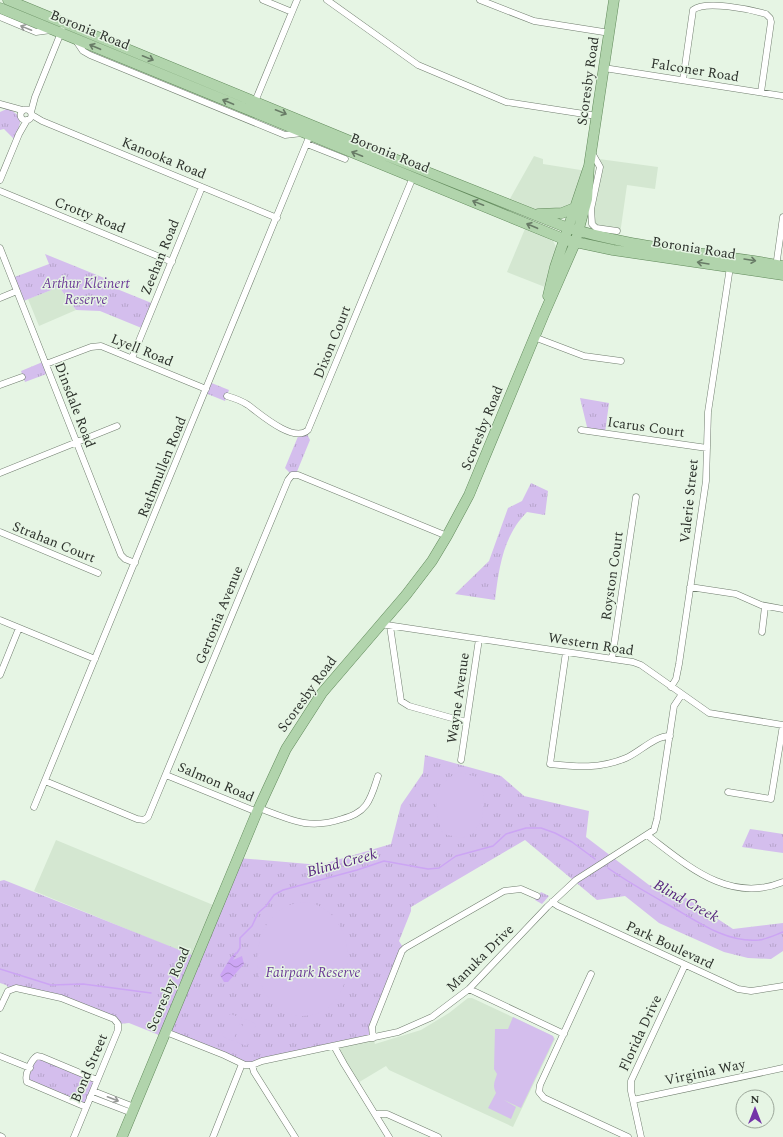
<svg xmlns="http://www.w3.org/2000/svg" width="783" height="1137" font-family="Spectral,serif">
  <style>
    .built { fill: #d4e7d1 }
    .grass { fill: url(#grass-tufts) }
    .pitch { fill: #d4beed }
    .water { fill: url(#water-waves) }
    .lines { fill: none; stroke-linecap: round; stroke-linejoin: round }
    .stream { stroke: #cca5f4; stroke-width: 1.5 }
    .street-casing { stroke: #707d6e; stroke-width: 7 }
    .primary-casing { stroke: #61895b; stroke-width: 11 }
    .street { stroke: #fff; stroke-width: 6 }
    .primary { stroke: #b1d4ac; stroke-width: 10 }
    .oneway { stroke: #969896 }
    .oneway2 { stroke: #687b66 }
    .labels { text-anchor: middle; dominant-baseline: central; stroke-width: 3; stroke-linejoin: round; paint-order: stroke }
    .street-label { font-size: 14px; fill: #2d322c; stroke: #e6f5e4 }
    .park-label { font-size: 14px; font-style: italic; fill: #6d3c97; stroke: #e6f5e4 }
    .water-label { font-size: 15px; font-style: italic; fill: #57257e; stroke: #e6f5e4 }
  </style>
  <defs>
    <pattern id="grass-tufts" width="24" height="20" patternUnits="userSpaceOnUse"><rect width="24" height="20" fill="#d4beed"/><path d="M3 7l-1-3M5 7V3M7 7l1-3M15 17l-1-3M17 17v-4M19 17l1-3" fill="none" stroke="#b6a4cb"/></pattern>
    <pattern id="water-waves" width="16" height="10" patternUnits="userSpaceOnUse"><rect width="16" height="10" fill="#cca5f4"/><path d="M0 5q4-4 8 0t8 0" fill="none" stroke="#a687c6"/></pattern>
  </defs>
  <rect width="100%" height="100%" fill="#e6f5e4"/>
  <!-- built -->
  <path class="built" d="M534,156l9,3v5l44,7 -10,36 -28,7 -42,-10z
    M599,159l59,8 -3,22 -28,-4 -7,49 -30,-6 -2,-6z
    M527,224l23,10 6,13 -6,42 -43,-17z
    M59,287l17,23 -37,16 -11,-27z
    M56,840l162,67 -21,51 -163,-67z
    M468,998h4l81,38 2,3 -42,88 -124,-57 -3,-4 -30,18 -21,-35 12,-6 26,-5 2,6 46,-14 28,-17z"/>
  <!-- grass -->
  <path class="grass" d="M9,108l12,10 -5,23 -12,-12 -4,1v-18z
    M45,254l74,30 -2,5 37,15 -10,25 -44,-18 -24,-1 -17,-23 -38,15 -9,-24 37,-14z
    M45,361l4,12 -24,9 -4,-11z
    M209,382l20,8 -4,11 -20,-8z
    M580,398l29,5 -4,30 -17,-2z
    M306,432l4,8 -14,34 -4,1 -7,-7 14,-34z
    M531,483l17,8 -3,24 -18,-3c-24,24 -28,56 -32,88l-40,-6 34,-33 19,-53 14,-7z
    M425,755l76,21 23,20 65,15 -3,26 63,48 31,9 53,35 50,-6v28l-12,8 -23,-1 -24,-6 -65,-29 -34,-27 -28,4 -72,-60 -114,67v4l-12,30 5,8 -32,78 1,11 -121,27 -77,-30 -11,2 -35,-14 -11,1 -52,-24 -56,-11 -4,-4 -6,-2v-102l4,-1 193,77 41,-99 82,7 71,-21 10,-39 22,-32z
    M750,829l33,5v19l-41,-6z
    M541,892l8,4 -7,8 -7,-4z
    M35,1057l62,23 -11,27 -60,-28z"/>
  <!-- pitch -->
  <path class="pitch" d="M458,772l19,5 7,18 -2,23 -8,15 -12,5 -19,-4c-10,-25 -12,-47 15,-62z
    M304,902c60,5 58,115 -2,114 -59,-1 -61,-110 2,-114z
    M230,1014l12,4 -9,23 -11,-5z
    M513,1017l40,19 1,3 -33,69 -17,-8 12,7 -5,12 -23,-11 8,-15c-4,-8 -1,-12 1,-19l-3,-5 1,-40h13z
    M245,1019l11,5 -9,22 -11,-4z"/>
  <!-- water -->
  <path class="water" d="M236,952l1,1 -4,7 9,-4 2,8 -16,18h-4l-4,-7 11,-18z"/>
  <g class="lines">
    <!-- stream -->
    <path class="stream" d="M608,868c21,15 43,27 66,40 25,15 54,35 85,32 8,-1 16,-5 24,-8
      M237,953l3,-5v-10l12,-12 6,-13 8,-7 8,-11 9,-5 74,-20 27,-9 44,8 11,-1 17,-12 37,-10 13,-12 20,-6h15l14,5 17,9 23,17
      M0,969l51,16 32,-1 68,9"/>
    <!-- street casing -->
    <g class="street-casing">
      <path id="street" d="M263,0l29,12
        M327,0l91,65 88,37 91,14
        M480,0l54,21 76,12
        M0,17l36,15 15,-2
        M75,39l8,12 7,4 195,80 17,-2
        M604,68l179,28
        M683,80l10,-70c12,-10 56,-1 73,4l4,4 1,4 -10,70
        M0,104l22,6
        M254,104l43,-104
        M20.5 115a5.5 5.5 0 1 1 11 0a5.5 5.5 0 1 1-11 0Z
        M31,112l4,-15 27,-67
        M32,115l10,6 235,97
        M307,144l38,15
        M592,153l8,14 -9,42 1,15 4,4 21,3
        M0,180l19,-46 8,-14
        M0,191l172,71
        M0,248l121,307 4,4 10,4
        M776,267l7,-50
        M0,298l17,-7
        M534,337l50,19 37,5
        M132,358l70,-171
        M46,364l45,-17 10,-1 105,43
        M0,385l22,-8
        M227,396c7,2 15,5 21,9 11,8 46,39 60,25l105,-253
        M581,430l126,18
        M0,473l117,-47
        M0,532l98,41
        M690,587l46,7 25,11 22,4
        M0,620l95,39
        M380,624l253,38 8,3 68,48 74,12
        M390,626l11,75 8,5 57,16
        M762,632l3,-25
        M566,652l-16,112c27,3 50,5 76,-6 14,-6 28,-22 44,-22
        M612,659l24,-162
        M0,675l19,-47
        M671,687l5,-8 3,-15 27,-183 2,-69 22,-145
        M461,760l18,-121
        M166,775l91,37
        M45,781l92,38 7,1 4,-3 140,-337 4,-5h6l149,61
        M728,792l43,7 12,-74
        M34,807l276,-672
        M259,808c32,12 49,22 83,11 10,-3 18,-6 24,-14 6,-8 9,-20 12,-29
        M647,835c41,31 82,69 136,47
        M552,902l6,4 180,83 13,2 32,-5
        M591,974l-51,111 -1,7 5,6 84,39
        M469,989l95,45
        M0,1008l8,-17 8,-3 45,10 53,21 4,5v6l-44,107
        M166,1032l58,23 21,10h7l10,-4 136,-29 34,-15 37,-28 78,-82 29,-27 78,-50 3,-11 17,-113 8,-12
        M373,1038l-1,-11 30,-76 3,-3 99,-57 17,-2 16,7
        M334,1046l10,18 45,73
        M0,1056l30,12
        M252,1065l2,7 41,65
        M93,1091l41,16
        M90,1097l42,16
        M633,1100l150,-32
        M86,1107l-59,-25c-3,-7 4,-22 10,-26l5,1 55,23
        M375,1114h12l51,23
        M0,1136l2,1
        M213,1137l29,-73
        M641,1137l-10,-46v-10l54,-116"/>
    </g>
    <!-- primary casing -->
    <g class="primary-casing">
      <path id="primary" d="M8,0l369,152 186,74c70,23 147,26 220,40
        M0,8l566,232 47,10 170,25
        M538,214l24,-1 15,-6
        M548,296l7,-29 34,-101 25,-166
        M122,1137l135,-325 29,-63 36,-56 84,-98 26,-34 15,-25 22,-41 75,-181 31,-71 12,-44 2,-33"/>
    </g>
    <!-- street -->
    <use href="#street" class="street"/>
    <!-- primary -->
    <use href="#primary" class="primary"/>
  </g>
  <!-- one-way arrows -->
  <defs><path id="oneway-shaft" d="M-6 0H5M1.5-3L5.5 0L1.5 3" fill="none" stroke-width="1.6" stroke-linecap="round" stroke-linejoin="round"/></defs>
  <g class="oneway">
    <use href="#oneway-shaft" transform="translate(26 28) rotate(-158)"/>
    <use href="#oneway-shaft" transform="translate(113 1099) rotate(21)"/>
  </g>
  <g class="oneway2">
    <use href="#oneway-shaft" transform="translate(95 47) rotate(-157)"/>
    <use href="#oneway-shaft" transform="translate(148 58) rotate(22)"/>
    <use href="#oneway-shaft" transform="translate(228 102) rotate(-157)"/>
    <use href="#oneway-shaft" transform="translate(281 112) rotate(22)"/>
    <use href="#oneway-shaft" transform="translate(357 154) rotate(-158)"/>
    <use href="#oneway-shaft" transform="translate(478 203) rotate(-158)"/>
    <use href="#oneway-shaft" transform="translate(532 226) rotate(-157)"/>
    <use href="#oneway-shaft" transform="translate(750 260) rotate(9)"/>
    <use href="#oneway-shaft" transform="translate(703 263) rotate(-171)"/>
  </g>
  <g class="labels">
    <!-- street labels -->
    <g class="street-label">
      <text transform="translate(90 30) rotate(22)">Boronia Road</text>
      <text transform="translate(695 70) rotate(9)">Falconer Road</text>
      <text transform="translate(588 81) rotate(-82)">Scoresby Road</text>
      <text transform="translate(390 153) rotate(22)">Boronia Road</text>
      <text transform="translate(164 158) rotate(22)">Kanooka Road</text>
      <text transform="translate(90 215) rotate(22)">Crotty Road</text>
      <text transform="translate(694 248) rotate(9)">Boronia Road</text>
      <text transform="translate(160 257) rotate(-68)">Zeehan Road</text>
      <text transform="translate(332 342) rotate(-68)">Dixon Court</text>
      <text transform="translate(142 350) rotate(22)">Lyell Road</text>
      <text transform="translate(75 405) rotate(69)">Dinsdale Road</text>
      <text transform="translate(646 427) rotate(8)">Icarus Court</text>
      <text transform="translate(482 428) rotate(-68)">Scoresby Road</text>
      <text transform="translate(162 467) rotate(-68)">Rathmullen Road</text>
      <text transform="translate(689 501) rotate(-84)">Valerie Street</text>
      <text transform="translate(54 542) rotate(22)">Strahan Court</text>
      <text transform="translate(612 576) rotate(-82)">Royston Court</text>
      <text transform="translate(219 615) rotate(-68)">Gertonia Avenue</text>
      <text transform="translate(591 644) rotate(9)">Western Road</text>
      <text transform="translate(307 694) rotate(-54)">Scoresby Road</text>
      <text transform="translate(458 698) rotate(-82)">Wayne Avenue</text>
      <text transform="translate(216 782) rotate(23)">Salmon Road</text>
      <text transform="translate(670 945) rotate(25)">Park Boulevard</text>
      <text transform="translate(480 958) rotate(-45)">Manuka Drive</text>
      <text transform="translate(168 989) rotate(-67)">Scoresby Road</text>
      <text transform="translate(640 1033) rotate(-65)">Florida Drive</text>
      <text transform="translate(89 1068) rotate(-67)">Bond Street</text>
      <text transform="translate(705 1072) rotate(-12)">Virginia Way</text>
    </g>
    <!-- park labels -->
    <g class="park-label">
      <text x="86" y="283">Arthur Kleinert<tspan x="86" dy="16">Reserve</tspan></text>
      <text x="313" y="972">Fairpark Reserve</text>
    </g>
    <!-- water labels -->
    <g class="water-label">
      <text transform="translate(342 863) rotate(-15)">Blind Creek</text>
      <text transform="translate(686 901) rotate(29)">Blind Creek</text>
    </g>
  </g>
  <!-- north arrow -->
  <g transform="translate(755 1109)"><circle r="19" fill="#e6f5e4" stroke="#9ca79a"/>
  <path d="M0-3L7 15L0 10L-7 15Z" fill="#7433a8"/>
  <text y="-6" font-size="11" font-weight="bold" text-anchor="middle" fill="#2d322c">N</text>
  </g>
</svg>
